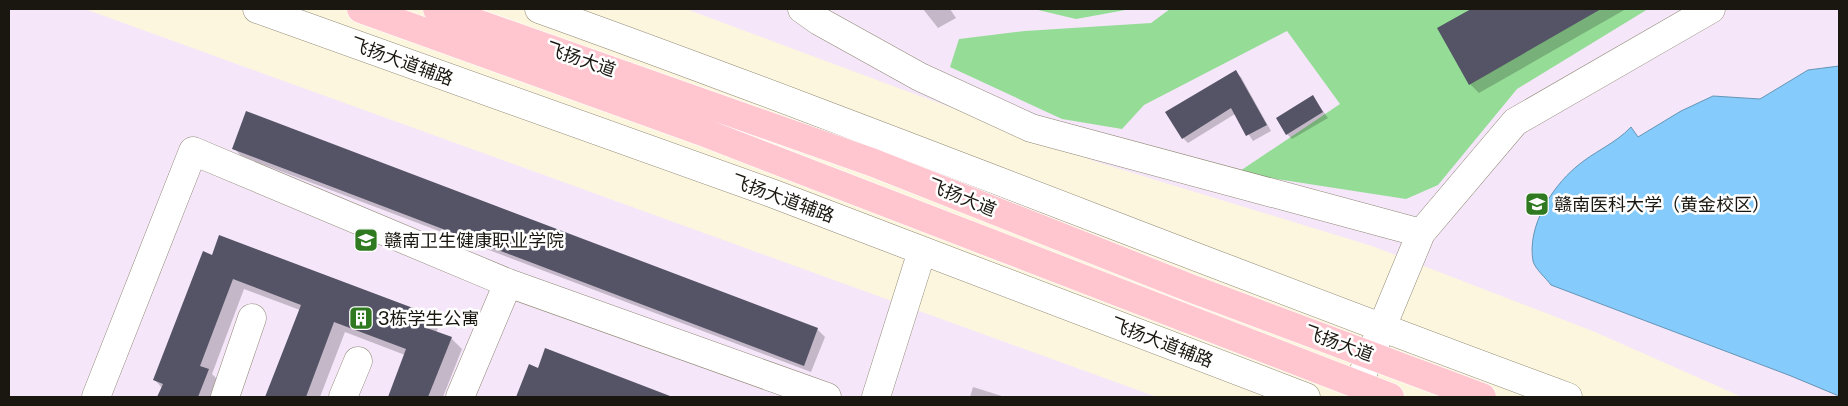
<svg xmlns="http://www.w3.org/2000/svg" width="1848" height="406" font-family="'Public Sans','Noto Sans SC',sans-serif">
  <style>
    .education { fill: #f5e6fa }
    .green { fill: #95dd96 }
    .water { fill: #85cbfc; stroke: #6595b5 }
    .shadow { fill: #0003 }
    .building { fill: #555467 }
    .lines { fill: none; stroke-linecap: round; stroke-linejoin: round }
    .minor-casing { stroke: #8f8874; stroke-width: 29 }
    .major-casing { stroke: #fff; stroke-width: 29 }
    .minor { stroke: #fff; stroke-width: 28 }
    .major { stroke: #ffc6d0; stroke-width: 28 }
    .labels { text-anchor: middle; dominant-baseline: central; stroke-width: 5; stroke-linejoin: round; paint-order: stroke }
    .street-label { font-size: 18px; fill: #1a1710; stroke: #fff }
    .poi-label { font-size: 18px; fill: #1a1710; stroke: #fff; text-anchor: start }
  </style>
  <rect width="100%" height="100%" fill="#fdf6df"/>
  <!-- education -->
  <path class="education" d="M9,9h76l1072,388h-1148z
    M686,9h1153v388h-97l-147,-65 -223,-86 -275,-84z"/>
  <!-- green -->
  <path class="green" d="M1034,9h97l-55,10z
    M1170,9h478l-131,80 -79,96 -32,14 -169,-26 103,-69 -53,-73 -143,74 -22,24 -60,-10 -112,-52 9,-28 66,-8 126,-8z"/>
  <!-- water -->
  <path class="water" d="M1839,66v330l-48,-20 -240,-91c-5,-7 -16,-16 -18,-24 -6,-34 18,-73 43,-94 17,-15 39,-23 55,-40l7,10 43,-26 32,-15 47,3 48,-29z"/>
  <!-- shadow -->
  <path class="shadow" d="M923,9h27l6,9 -18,10z
    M1473,9h153l-147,84 -9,-9 -32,-55z
    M1236,72l5,5 30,54 -18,10 -18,-27 -47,29 -5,-5z
    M1313,97l15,21 -36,21 -5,-5z
    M234,148l583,181 8,8 -14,35 -570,-216z
    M203,253l225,62 11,11 -3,7 15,5 11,11 -19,48h-54l16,-42 -60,-23 -25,65h-51l-2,-2 33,-85 -56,-21 -32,85 7,7 -6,16h-54l3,-9 -7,-8z
    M546,350l125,47h-154l12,-31 9,3z
    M973,387l32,10h-35z"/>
  <!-- building -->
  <path class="building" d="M1471,9h130l-132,76 -32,-57z
    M1236,70l31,55 -21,11 -15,-28 -49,31 -17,-27z
    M1313,95l10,17 -37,23 -10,-17z
    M246,111l572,217 -14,38 -572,-217z
    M219,235l210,79 -5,13 28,10 -24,60h-40l18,-48 -72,-27 -28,75h-41l36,-92 -68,-26 -33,87 9,3 -11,28h-41l6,-13 -10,-4 50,-129 9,4z
    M545,348l125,48 -1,1h-153l13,-33 9,4z"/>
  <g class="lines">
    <!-- minor casing -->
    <g class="minor-casing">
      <path id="minor" d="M257,9l517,185 532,203
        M539,9c345,124 685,262 1029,388
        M802,9l17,12 101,56 111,51 390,105 -63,152
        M1421,233l94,-111 196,-113
        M96,397l97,-246 315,132 319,114
        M225,397l27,-79
        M343,397l15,-36
        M460,397l48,-114
        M876,397l46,-146"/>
    </g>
    <!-- major casing -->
    <g class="major-casing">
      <path id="major" d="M361,9l339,122 690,266
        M437,9l437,154 316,125 292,109"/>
    </g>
    <!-- minor -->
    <use href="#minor" class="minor"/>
    <!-- major -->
    <use href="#major" class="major"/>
  </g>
  <!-- icons -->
  <defs>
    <g id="university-square" transform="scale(1.25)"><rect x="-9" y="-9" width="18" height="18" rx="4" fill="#2f7a21" stroke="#fff"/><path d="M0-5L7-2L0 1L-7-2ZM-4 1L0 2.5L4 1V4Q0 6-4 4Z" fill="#fff"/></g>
    <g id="building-square" transform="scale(1.25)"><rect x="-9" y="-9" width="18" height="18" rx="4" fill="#2f7a21" stroke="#fff"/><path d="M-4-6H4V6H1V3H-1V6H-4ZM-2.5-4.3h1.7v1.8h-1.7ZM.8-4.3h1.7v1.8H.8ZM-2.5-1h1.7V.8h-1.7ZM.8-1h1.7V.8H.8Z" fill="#fff"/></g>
  </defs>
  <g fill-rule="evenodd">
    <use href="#university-square" x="1537" y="204"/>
    <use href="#university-square" x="366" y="240"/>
    <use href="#building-square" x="361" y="318"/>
  </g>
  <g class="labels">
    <!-- street labels -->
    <g class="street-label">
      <text transform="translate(581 59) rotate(19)">飞扬大道</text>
      <text transform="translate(402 61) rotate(20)">飞扬大道辅路</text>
      <text transform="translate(962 197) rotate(22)">飞扬大道</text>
      <text transform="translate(783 198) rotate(20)">飞扬大道辅路</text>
      <text transform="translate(1162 342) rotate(21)">飞扬大道辅路</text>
      <text transform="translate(1339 343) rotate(20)">飞扬大道</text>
    </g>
    <!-- poi labels -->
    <g class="poi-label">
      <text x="1554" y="204">赣南医科大学（黄金校区）</text>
      <text x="384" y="240">赣南卫生健康职业学院</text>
      <text x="378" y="318">3栋学生公寓</text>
    </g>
  </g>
  <!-- border -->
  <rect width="1848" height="406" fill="none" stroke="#1a1710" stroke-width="20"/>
</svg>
